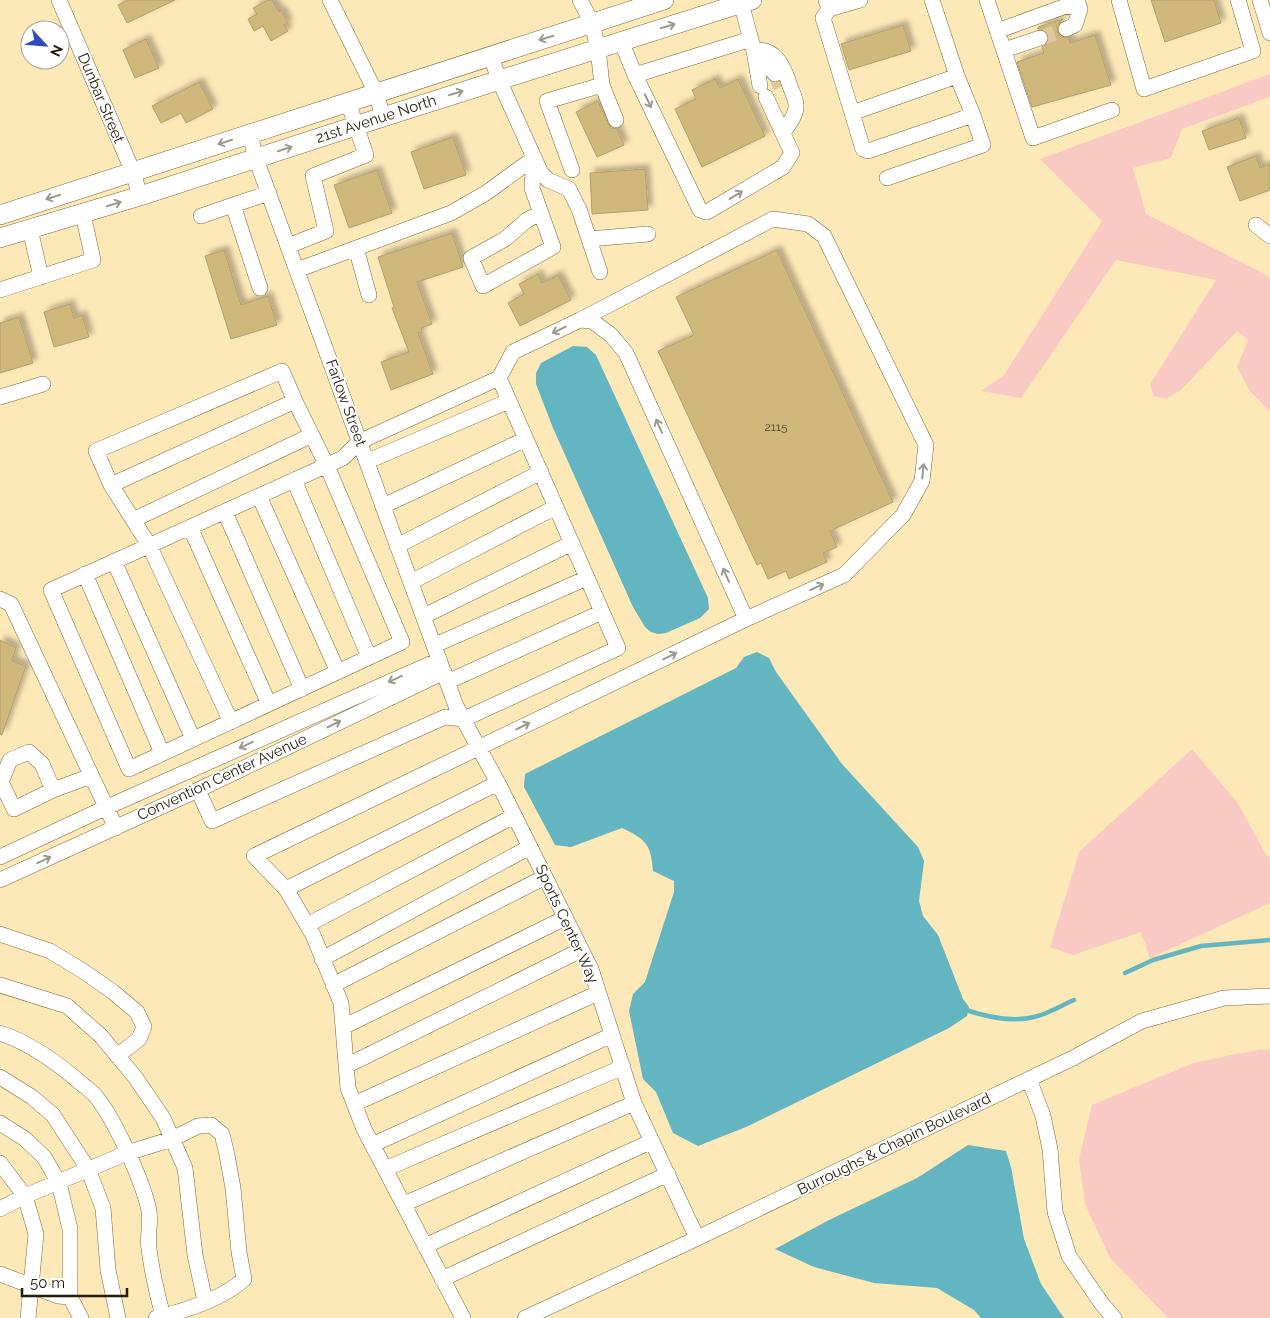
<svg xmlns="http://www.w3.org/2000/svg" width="1270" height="1318" font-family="Raleway,sans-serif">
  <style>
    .green { fill: #f9cac3 }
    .water { fill: #62b5c1 }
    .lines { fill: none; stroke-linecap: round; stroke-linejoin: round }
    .stream { stroke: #62b5c1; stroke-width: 4.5 }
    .building { fill: #d0b77b; stroke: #b29e6f; filter: url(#shadow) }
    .minor-tunnel { stroke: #dcc99d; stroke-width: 15; stroke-dasharray: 15 8; stroke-linecap: butt }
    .minor-casing { stroke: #7b693b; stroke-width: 16 }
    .major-casing { stroke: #7b693b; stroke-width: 20 }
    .minor { stroke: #fff; stroke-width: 15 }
    .major { stroke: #fff; stroke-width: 19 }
    .oneway { stroke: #9c9990 }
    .labels { text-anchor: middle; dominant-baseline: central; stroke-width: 4; stroke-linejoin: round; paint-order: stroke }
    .number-label { font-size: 12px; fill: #4e4326 }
    .street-label { font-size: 15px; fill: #231c09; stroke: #fff }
  </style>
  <defs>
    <filter id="shadow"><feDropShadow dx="4.5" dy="-4.5" stdDeviation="2.5" flood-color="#0004"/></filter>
  </defs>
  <rect width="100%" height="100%" fill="#fde8b7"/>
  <!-- green -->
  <path class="green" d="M1270,74v23l-88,32 -11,29 -38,10 13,46 113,57 11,7v134l-21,-22 -12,-23 11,-27 -11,-9 -56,59 -15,9 -12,-3 -4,-12 66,-104 -100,-20 -95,138 -40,-7 23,-16 98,-154 -62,-62z
    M1192,749l45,53 31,56 2,-2v47l-120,55 -9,-26 -68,23 -23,-8 29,-95z
    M1261,1049l9,1v268h-102l-58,-60 -25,-54 -6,-45 13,-54 101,-42z"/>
  <!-- water -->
  <path class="water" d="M573,346l14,1 9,8 112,243 1,11 -9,9 -34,15 -8,1 -7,-2 -6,-5 -12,-20 -80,-179 -17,-44v-11l5,-10z
    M757,652l12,6 7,14 66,92 76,83 6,14 -5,40 4,15 15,19 25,64 6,8 -2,9 -18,12 -203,99 -48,19 -25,-13 -17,-41 -13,-13 -14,-68 4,-17 12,-12 29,-90v-11l-21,-10c-2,-26 -7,-32 -31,-43l-51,19 -16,-2 -31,-58 1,-13 211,-106 8,-11z
    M968,1145l38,6 5,16 13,72 17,45 23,34h-83l-7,-8 -37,-22 -63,-5 -60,-16 -39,-18 54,-29 88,-42z"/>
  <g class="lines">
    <!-- stream -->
    <path class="stream" d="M1125,973l28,-13 48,-14 69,-6
      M963,1009c23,8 48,14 71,8 14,-3 28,-12 40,-17"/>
  </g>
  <!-- building -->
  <path class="building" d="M128,0h47l-48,23 -9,-18z
    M268,0h4l7,12 2,-2 7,13 -4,2 4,6 -17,10 -8,-15 -9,5 -6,-12 9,-5 -4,-6z
    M1151,0h63l7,23 -56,19z
    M1063,19l-5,5 -1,8 4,5 8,1 1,5 25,-8 16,50 -79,22 -15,-45 27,-9 -2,-6 5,-3 2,-8 -3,-5 -8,-2v-2z
    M903,25l8,26 -62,19 -8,-26z
    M146,39l13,29 -24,10 -12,-28z
    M715,79l5,9 18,-9 27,57 -63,31 -27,-58 21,-10 -4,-9z
    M199,82l14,27 -27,14 -5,-10 -20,10 -9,-17z
    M598,101l10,23 3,4 6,1 7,16 -27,12 -21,-45z
    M1239,118l7,20 -37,12 -7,-19z
    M453,137l13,38 -42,14 -13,-37z
    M1256,156l4,12 10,-4v26l-30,11 -13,-34z
    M645,169l3,41 -56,4 -2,-41z
    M377,170l15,43 -43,15 -15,-43z
    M452,233l11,34 -46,15 15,42 -11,4 1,4 -4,1 15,41 -42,16 -10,-28 28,-10 -17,-44 2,-1 -16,-50z
    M224,250l17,55 27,-9 9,29 -46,14 -26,-83z
    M777,250l116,252 -63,29 7,16 -14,6 4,9 -38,17 -3,-8 -18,8 -7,-16 -4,2 -99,-214 36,-16 -18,-38z
    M538,274l4,9 16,-8 13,25 -51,26 -12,-23 16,-9 -5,-10z
    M70,304l4,14 8,-3 7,22 -35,10 -10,-35z
    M19,317l14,46 -33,10v-50z
    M0,640l16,8 -4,13 14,5 -24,69 -2,-1z"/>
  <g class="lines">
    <!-- minor-tunnel -->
    <path class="minor-tunnel" d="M1040,38l26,-9
      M775,74l6,13"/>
    <!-- minor casing -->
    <g class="minor-casing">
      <path id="minor" d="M59,0l74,172 7,24
        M330,0l46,93 7,24
        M826,0l3,9 -6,9 40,131 5,2 105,-36 10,30 -96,33
        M987,0l46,138 79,-28
        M1119,0l25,89 109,-38 -15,-51
        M1260,0l10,33
        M741,3l13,48 6,35
        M829,9l31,-9
        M1066,29l9,-4 5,-16 -3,-9
        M997,31l69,-25 14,3
        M621,41l14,34 65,135 7,2 76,-45 9,-14 -26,-56
        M1004,50l36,-12
        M754,51c22,-5 31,19 36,35 2,6 6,13 6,19 1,10 -8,20 -13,28
        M754,51l21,23
        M491,56l8,24 42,93 7,7 21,9 10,20 21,63
        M635,75l116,-36
        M957,76l16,39
        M602,85l14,35
        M852,113l105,-37 -25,-76
        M250,134l6,25 200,547 42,77 93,186 43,134 63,135
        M534,158l-2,30 21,59 -70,39 -12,-28 34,-19 22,-19 14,-7
        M572,170l-25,-69 55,-16 -4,-36 -6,-26 -12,-23
        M201,216l32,-11
        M1256,225l14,11
        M30,229l11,48
        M589,239l59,-5
        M288,246l38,-15 -13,-55 53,-21 -18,-53
        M356,248l13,47
        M297,270l154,-57 35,-20 48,-35
        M260,288l-27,-83 36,-12
        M0,290l93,-30 -10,-46
        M499,378l14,-26 67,-32 12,1 19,14 15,18 120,266
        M0,397l43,-13
        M368,461l141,-60
        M294,480l75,177
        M111,485l184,-84
        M259,496l79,176
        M383,506l143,-67
        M225,512l77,177
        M133,520l179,-85
        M190,527l79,177
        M397,546l144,-74
        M114,561l79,178
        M85,574l77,179
        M411,582l145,-75
        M0,599l11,5 105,224
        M424,616l148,-73
        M435,645l152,-67
        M447,682l155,-70
        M53,790l-11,-26 -13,-12 -19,8 -9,22 13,27 39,-19 38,-14
        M198,790l14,31 233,-104 19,2 154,-71 -119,-270 -140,64 -16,16 -292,132 78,179 273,-127 -75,-176 -32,-65 -13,-30 -186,80 15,34 38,60 82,177
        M0,857l105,-49 334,-148
        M0,880l198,-90 246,-118
        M286,889l212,-106
        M307,925l207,-109
        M0,934l50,17 33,20 30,21 24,20 7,15 -5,12 -22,17
        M322,959l208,-112
        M0,985l67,21 34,30 34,41 28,41 22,50 10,87 10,46
        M333,985l212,-108
        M343,1027l222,-109
        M0,1033c31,10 59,31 83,52 5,4 11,8 14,13 18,22 47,86 52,113 2,13 -2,26 0,38 3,23 8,45 14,67
        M346,1066l235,-116
        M0,1077l32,20 21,18 35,54 15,39 5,62 10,48
        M1029,1079l14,37 7,33 5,63 14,44 33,48 12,14
        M354,1104l244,-111
        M0,1123l25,16 19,18 15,26 11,46v68l11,21
        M372,1145l240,-110
        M0,1163l25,33 11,38 -8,84
        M385,1169l238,-102
        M404,1204l230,-101
        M0,1209l25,-13 102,-43 45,-14 26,-13 13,-1 11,9 5,21 6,33 6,64 5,27c-21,20 -60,32 -88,39
        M425,1246l227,-105
        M0,1274l58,22 12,1
        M442,1279l226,-105
        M463,1318l-99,-189 -16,-41 -7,-85 -28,-68 -27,-46 -32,-33 492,-237 98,-44 59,-60 19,-34 4,-36 -102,-209 -16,-12 -35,-5 -193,101
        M525,1318l162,-75 386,-185 69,-37 82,-23 46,-2"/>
    </g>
    <!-- major casing -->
    <g class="major-casing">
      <path id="major" d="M0,215l664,-215
        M0,238l140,-42 243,-79 369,-117"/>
    </g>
    <!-- minor -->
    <use href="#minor" class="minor"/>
    <!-- major -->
    <use href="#major" class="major"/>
  </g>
  <!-- one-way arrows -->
  <defs><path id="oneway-shaft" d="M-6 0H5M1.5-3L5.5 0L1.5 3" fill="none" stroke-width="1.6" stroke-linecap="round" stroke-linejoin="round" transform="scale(1.25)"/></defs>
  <g class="oneway">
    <use href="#oneway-shaft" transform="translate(668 26) rotate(-17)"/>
    <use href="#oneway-shaft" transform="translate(546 38) rotate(162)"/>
    <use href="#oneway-shaft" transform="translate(456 93) rotate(-17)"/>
    <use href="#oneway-shaft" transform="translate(648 101) rotate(65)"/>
    <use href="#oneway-shaft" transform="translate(225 142) rotate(162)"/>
    <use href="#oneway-shaft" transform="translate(285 149) rotate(-18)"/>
    <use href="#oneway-shaft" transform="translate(736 195) rotate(-31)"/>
    <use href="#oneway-shaft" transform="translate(53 197) rotate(162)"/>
    <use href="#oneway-shaft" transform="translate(114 204) rotate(-17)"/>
    <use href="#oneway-shaft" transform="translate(559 330) rotate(154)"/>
    <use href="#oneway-shaft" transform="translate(659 426) rotate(-114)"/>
    <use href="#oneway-shaft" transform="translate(923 471) rotate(-84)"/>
    <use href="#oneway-shaft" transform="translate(726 575) rotate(-114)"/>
    <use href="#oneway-shaft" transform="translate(817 587) rotate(-24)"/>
    <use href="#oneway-shaft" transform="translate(670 656) rotate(-26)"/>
    <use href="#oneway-shaft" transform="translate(395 679) rotate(156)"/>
    <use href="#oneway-shaft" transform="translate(334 724) rotate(-26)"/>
    <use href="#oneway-shaft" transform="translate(523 726) rotate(-26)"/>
    <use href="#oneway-shaft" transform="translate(246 745) rotate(156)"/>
    <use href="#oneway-shaft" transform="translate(44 860) rotate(-25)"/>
  </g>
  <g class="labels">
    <!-- number labels -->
    <g class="number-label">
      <text x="776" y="427">2115</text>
    </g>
    <!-- street labels -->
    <g class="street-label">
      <text transform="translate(101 98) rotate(67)">Dunbar Street</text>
      <text transform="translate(376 119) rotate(-18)">21st Avenue North</text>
      <text transform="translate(346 403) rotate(70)">Farlow Street</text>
      <text transform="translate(222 777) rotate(-25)">Convention Center Avenue</text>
      <text transform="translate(567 924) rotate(65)">Sports Center Way</text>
      <text transform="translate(894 1144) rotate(-26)">Burroughs &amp; Chapin Boulevard</text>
    </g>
  </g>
  <!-- north arrow -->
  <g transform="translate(45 45) rotate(116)"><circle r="24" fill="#ffffff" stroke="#a7a49d"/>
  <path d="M0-4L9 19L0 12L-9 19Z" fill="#2e4bbc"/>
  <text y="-8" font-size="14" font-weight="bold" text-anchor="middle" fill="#231c09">N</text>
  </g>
  <!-- scale -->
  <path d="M22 1288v8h105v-8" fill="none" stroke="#231c09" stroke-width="2.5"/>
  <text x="30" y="1288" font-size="15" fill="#231c09" stroke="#ffffff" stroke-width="4" paint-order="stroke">50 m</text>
</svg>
